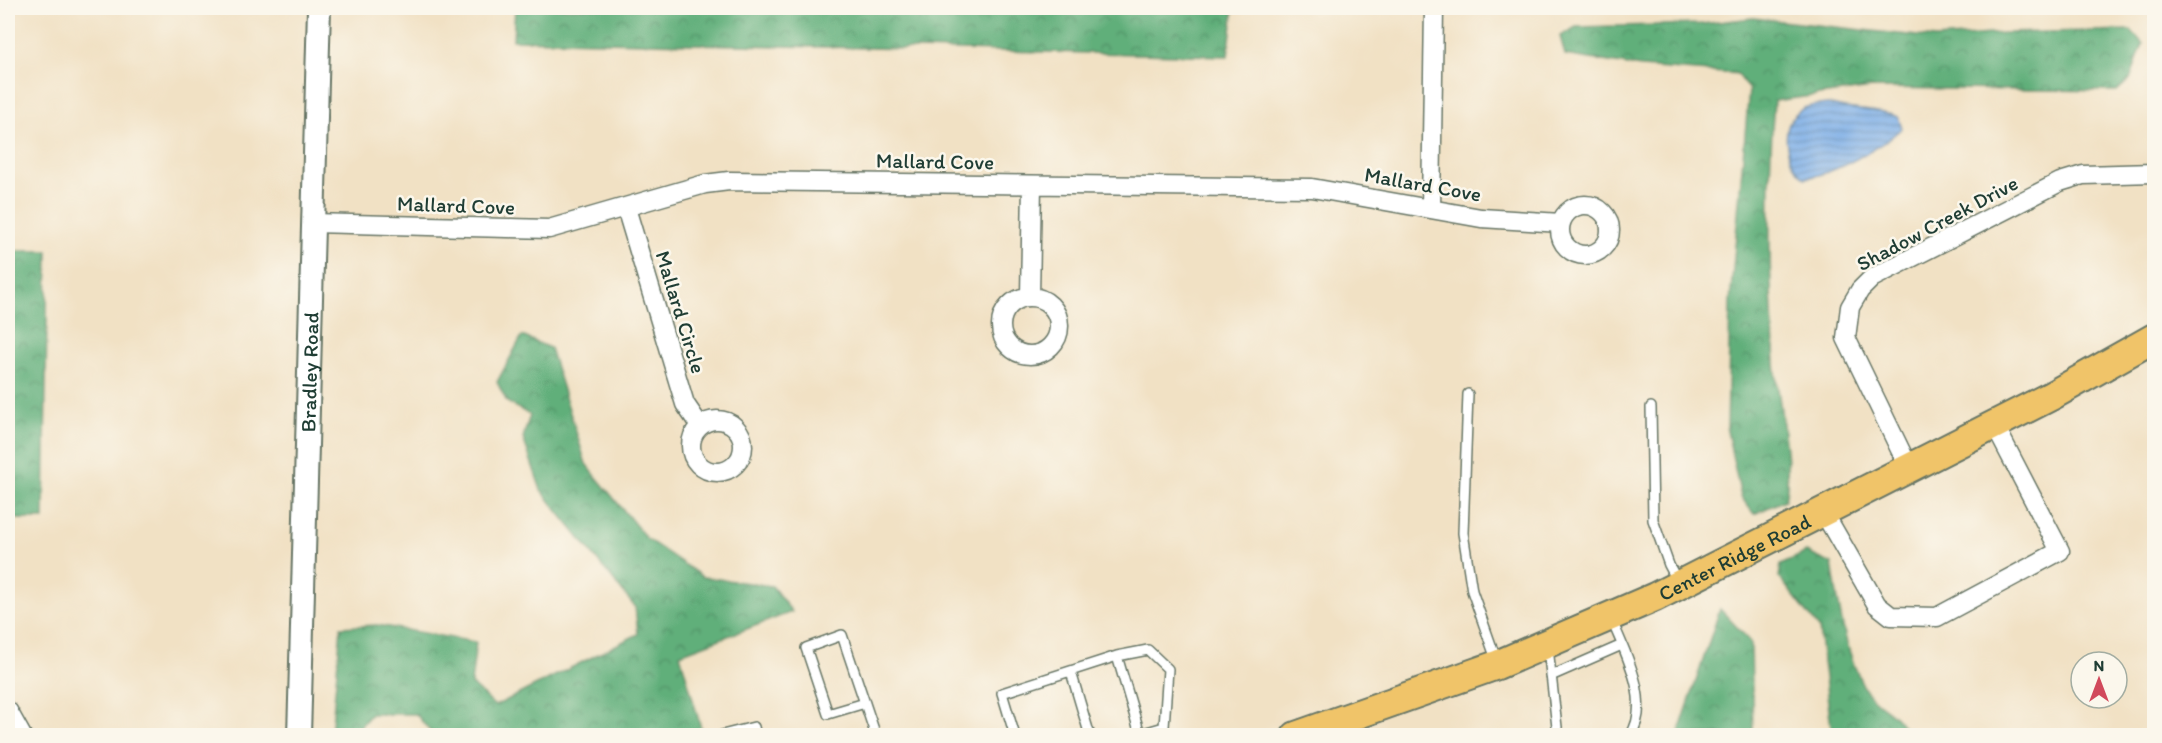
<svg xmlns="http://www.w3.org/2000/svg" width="2162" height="743" font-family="Itim,sans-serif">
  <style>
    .forest { fill: url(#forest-crowns); stroke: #407657; stroke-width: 1.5 }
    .water { fill: url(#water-rules); stroke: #4d758e; stroke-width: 1.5 }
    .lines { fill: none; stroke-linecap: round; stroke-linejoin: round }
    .service-casing { stroke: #687666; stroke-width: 12 }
    .minor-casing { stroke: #687666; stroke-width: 21 }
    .tertiary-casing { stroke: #687666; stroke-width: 26 }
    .primary-casing { stroke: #687666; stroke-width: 32 }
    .service { stroke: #fff; stroke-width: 9 }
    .minor { stroke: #fff; stroke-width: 18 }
    .tertiary { stroke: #fff; stroke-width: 22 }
    .primary { stroke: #f0c469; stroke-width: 28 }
    .labels { text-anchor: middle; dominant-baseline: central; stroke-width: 5; stroke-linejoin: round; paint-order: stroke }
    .street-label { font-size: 21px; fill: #1f3d34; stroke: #fbf7ec }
  </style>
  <defs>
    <pattern id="forest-crowns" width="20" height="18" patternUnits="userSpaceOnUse" patternTransform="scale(1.5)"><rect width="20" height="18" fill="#60af7a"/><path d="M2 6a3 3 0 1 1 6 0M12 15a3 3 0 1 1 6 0" fill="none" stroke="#4f9065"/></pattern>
    <pattern id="water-rules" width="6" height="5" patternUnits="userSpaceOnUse" patternTransform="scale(1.5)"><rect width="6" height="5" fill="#7bade7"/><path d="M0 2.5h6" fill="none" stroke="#648ebc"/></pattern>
  </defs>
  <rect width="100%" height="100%" fill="#fbf7ec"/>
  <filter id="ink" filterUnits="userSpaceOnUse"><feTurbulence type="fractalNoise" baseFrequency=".0167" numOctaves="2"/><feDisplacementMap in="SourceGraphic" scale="12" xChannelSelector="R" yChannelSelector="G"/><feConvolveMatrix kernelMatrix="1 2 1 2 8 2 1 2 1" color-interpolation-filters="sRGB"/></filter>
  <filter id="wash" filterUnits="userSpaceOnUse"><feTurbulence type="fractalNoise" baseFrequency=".008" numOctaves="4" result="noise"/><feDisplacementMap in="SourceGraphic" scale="24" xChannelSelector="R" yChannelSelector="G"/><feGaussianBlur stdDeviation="1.35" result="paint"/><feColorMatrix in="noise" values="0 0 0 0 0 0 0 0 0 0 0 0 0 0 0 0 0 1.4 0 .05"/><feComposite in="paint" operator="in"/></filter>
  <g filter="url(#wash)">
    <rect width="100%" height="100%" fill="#f1e1c4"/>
    <!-- forest -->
    <path class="forest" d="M515,8h719l-6,48 -715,-16z
      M1753,18l183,20 68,-5 127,-3 12,14 -13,35 -13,12 -245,-3 -98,13c-7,88 -5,175 1,262 3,38 18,104 10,137l-31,14 -13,-17 -14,-66 3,-129 19,-212 -11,-16 -97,-7 -76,-12 -5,-19 16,-9 125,-3z
      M8,251h40l-4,268h-36z
      M522,336l28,12 36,116 60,74 57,39 69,9 20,26 -112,42 23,81h-270l-17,-21h-45l-18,21h-22l10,-108 36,-2 99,17 -5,42 24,22 143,-72 -3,-27 -94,-117 -18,-52 7,-23 -23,-13 -10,-20z
      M1806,552l26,12c7,41 12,87 33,125 11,19 32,20 42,46h-75l-13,-107 -40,-51 2,-12z
      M1720,609l31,33 2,93h-75z"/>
    <!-- water -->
    <path class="water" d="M1828,104c23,8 48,4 70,13l4,11c-22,20 -68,46 -97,50 -20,-15 -29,-56 -1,-70 6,-3 17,-3 24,-4z"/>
  </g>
  <g filter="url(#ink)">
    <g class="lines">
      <!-- service casing -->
      <g class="service-casing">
        <path id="service" d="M1468,394l-5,139 9,58 25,71
          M1651,407l2,113 16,45 9,17
          M1611,618c13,33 42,84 19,118
          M1548,648l10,88
          M1117,656l23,78
          M1071,672l19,64
          M1551,676l71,-31
          M865,703l-37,11 -22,-66 36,-13 34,101
          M722,735l32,-8 2,9
          M1015,736l-13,-43 115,-37 31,-6 20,19 -4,58 -31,9"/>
      </g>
      <!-- minor casing -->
      <g class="minor-casing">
        <path id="minor" d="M1560 230a25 25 0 1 1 50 0a25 25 0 1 1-50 0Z
          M626,208l59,196 15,22
          M1431,209l3,-201
          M312,223l237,6 156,-45 24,-3 583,7 169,30 80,5
          M1030,296l2,-111
          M1001 326a29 29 0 1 1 58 0a29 29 0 1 1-58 0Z
          M691 446a26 26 0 1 1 52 0a26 26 0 1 1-52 0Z
          M1909,468l-63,-130 4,-31 10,-17 12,-12 188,-96 23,-7 71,-2
          M1823,511l54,94 14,11 46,1 123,-66 -66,-127
          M8,711l14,25"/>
      </g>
      <!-- tertiary casing -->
      <g class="tertiary-casing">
        <g id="tertiary">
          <path id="s1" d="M299,736l20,-728"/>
        </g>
      </g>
      <!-- primary casing -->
      <g class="primary-casing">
        <g id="primary">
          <path id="s2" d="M1296,736l201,-71 158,-68 396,-201 103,-58"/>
        </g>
      </g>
      <!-- service -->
      <use href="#service" class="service"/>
      <!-- minor -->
      <use href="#minor" class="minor"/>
      <!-- tertiary -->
      <use href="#tertiary" class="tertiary"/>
      <!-- primary -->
      <use href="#primary" class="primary"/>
    </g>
  </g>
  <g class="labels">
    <!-- street labels -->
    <g class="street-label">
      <text transform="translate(935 161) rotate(1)">Mallard Cove</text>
      <text transform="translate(1423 184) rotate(10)">Mallard Cove</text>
      <text transform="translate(456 205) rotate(2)">Mallard Cove</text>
      <text transform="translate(1937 223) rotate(-28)">Shadow Creek Drive</text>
      <text transform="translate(681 312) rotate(73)">Mallard Circle</text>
      <text stroke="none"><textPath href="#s1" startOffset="364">Bradley Road</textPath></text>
      <text stroke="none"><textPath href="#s2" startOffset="474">Center Ridge Road</textPath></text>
    </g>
  </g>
  <!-- margin -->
  <rect width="2162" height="743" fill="none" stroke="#fbf7ec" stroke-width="30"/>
  <!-- north arrow -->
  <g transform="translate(2099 680)"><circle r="28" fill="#fbf7ec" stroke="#a3ada2" stroke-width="1.5"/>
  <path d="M0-4.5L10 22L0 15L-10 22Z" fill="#d1495b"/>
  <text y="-9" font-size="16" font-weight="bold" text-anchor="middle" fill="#1f3d34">N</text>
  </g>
</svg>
